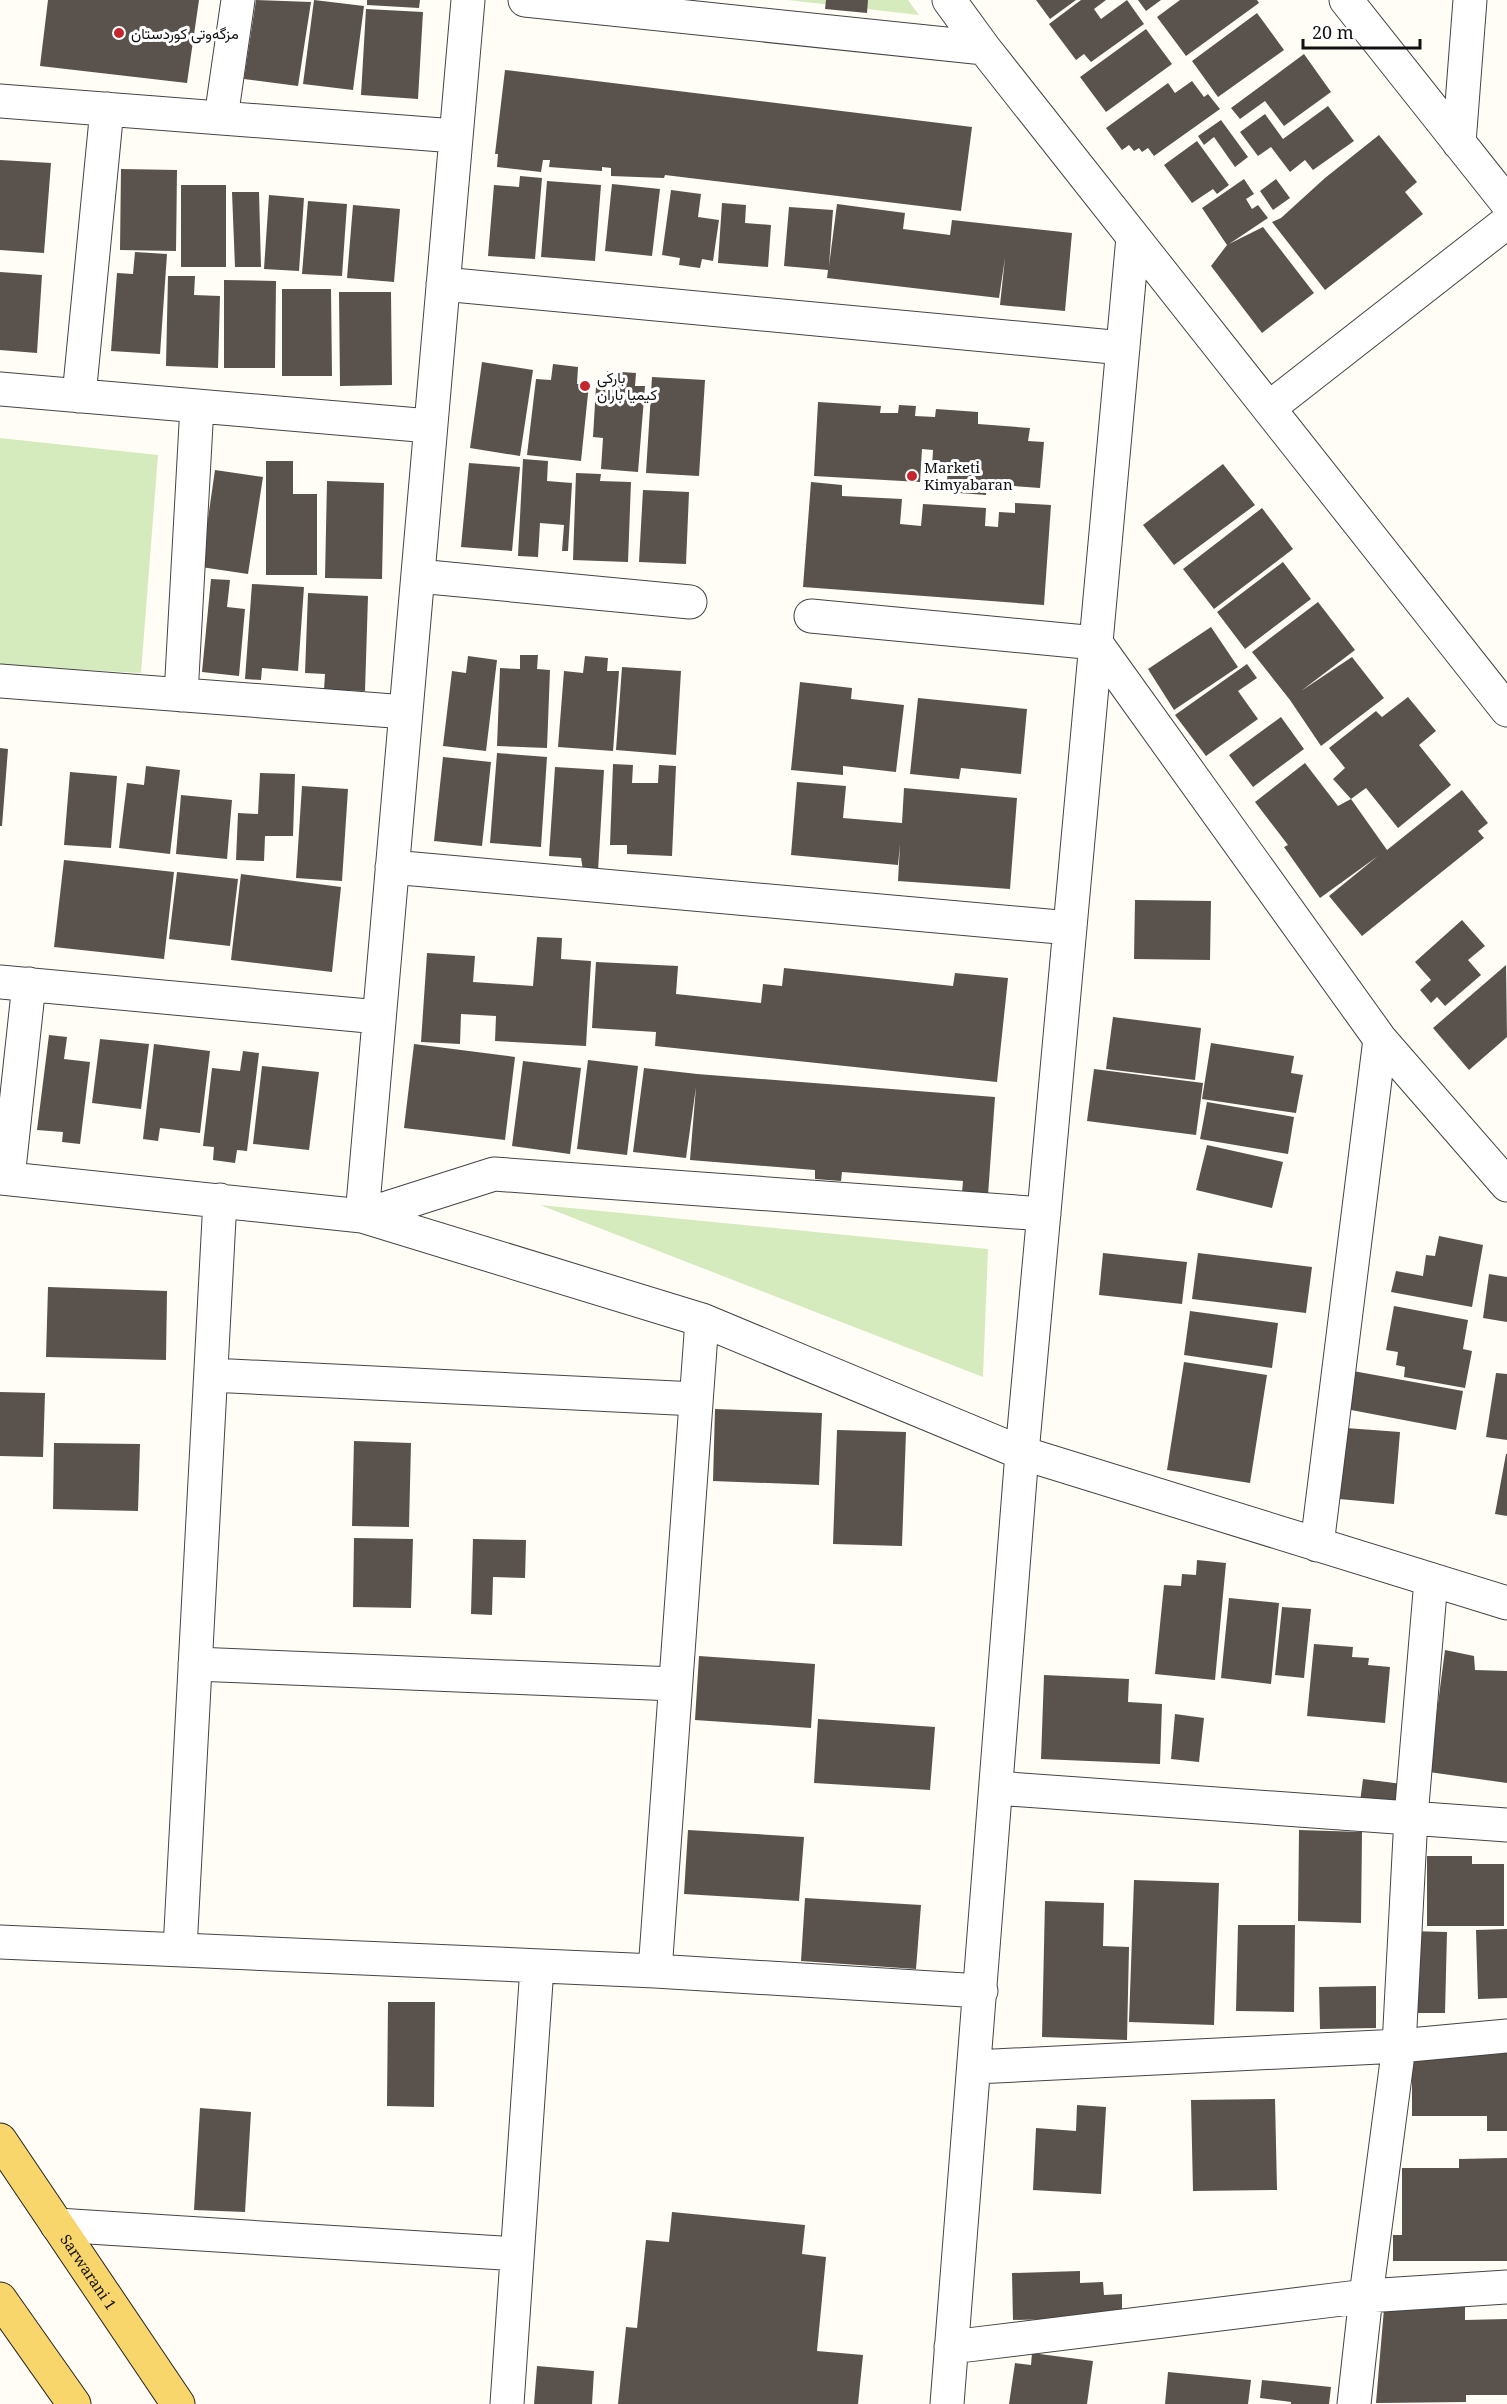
<svg xmlns="http://www.w3.org/2000/svg" width="1507" height="2404" font-family="'Noto Serif',Vazirmatn,serif">
  <style>
    .green { fill: #d5ebbd }
    .building { fill: #5a524d }
    .lines { fill: none; stroke-linecap: round; stroke-linejoin: round }
    .minor-casing { stroke: #444; stroke-width: 35 }
    .major-casing { stroke: #222; stroke-width: 35 }
    .minor { stroke: #fff; stroke-width: 33 }
    .major { stroke: #f9d66b; stroke-width: 33 }
    .poi-dot { fill: #c4262e; stroke: #fff; stroke-width: 2 }
    .labels { text-anchor: middle; dominant-baseline: central; stroke-width: 6; stroke-linejoin: round; paint-order: stroke }
    .poi-label { font-size: 15px; fill: #111; stroke: #fff; text-anchor: start }
    .street-label { font-size: 15px; fill: #111; stroke: #fff }
  </style>
  <rect width="100%" height="100%" fill="#fffdf5"/>
  <!-- green -->
  <path class="green" d="M788,0h120l11,15z
    M0,438l158,17 -17,218 -141,-8z
    M540,1205l448,44 -5,128z"/>
  <!-- building -->
  <path class="building" d="M48,0h151l-12,83 -147,-17z
    M256,0l55,2 -13,84 -54,-7z
    M314,0l50,6 -11,84 -50,-6z
    M367,0h53l-1,8 -52,-3z
    M826,0h42l-1,13 -42,-4z
    M1036,0h40l-26,19z
    M1081,0h25l-12,9 7,10 26,-19 17,24 -53,38 -7,-8 -8,6 -27,-36z
    M1138,0h23l-15,11z
    M1180,0h77l2,3 -73,53 -29,-39z
    M366,9l57,3 -5,87 -57,-4z
    M1257,13l27,37 -66,47 -26,-36z
    M1146,29l26,35 -66,48 -26,-35z
    M1304,54l27,38 -47,34 -19,-25 -25,18 -9,-11z
    M505,70l467,57 -11,84 -296,-36 -1,3 -53,-2v-8l-9,-1v4l-53,-4 1,-7h-7l-2,12 -44,-5 1,-13h-3z
    M1192,81l12,16 4,-3 12,15 -66,47 -6,-8 -6,4 -3,-4 -5,3 -5,-6 -7,5 -16,-22 62,-45 7,10z
    M1328,106l26,35 -41,29 -8,-10 -15,12 -19,-25 -13,9 -18,-24 25,-18 18,25z
    M1221,120l27,37 -13,10 -21,-30 -10,8 -6,-9z
    M1379,135l38,47 -12,10 18,22 -98,76 -53,-68 9,-4 44,-40z
    M1197,141l32,44 -12,9 -4,-5 -21,14 -28,-38z
    M0,160l51,3 -7,90 -44,-3z
    M121,169l56,1 -1,81 -56,-1z
    M520,176l22,2 -7,81 -47,-3 6,-71 25,2z
    M1244,179l10,15 -8,5 6,10 6,-4 10,13 -39,26 34,-17 51,66 -52,40 -51,-67 16,-21 -25,-37z
    M1276,179l14,19 -17,12 -13,-19z
    M547,181l54,4 -6,76 -54,-4z
    M612,184l48,5 -8,67 -47,-5z
    M181,185h45v82h-45z
    M671,190l30,4 -3,23 21,3 -6,41 -11,-2 -2,9 -21,-3 1,-7 -18,-3z
    M232,192h27l2,75h-26z
    M269,195l35,3 -5,73 -35,-2z
    M308,201l39,3 -5,72 -40,-2z
    M722,203l24,2 -1,18 26,2 -3,42 -50,-4z
    M837,204l68,9 -2,16 47,6 2,-15 120,13 -7,78 -65,-6 5,-47 -6,40 -172,-20 1,-8 -44,-4 5,-59 44,3 -4,56z
    M353,205l47,4 -6,73 -47,-4z
    M135,252l32,2 -7,100 -49,-3 6,-78 16,1z
    M0,272l42,3 -5,78 -37,-3z
    M168,276h27l-1,19 26,1 -2,72 -52,-2z
    M224,280l52,1 -1,87h-51z
    M282,289h49l1,87h-50z
    M339,292h52l1,93 -52,1z
    M482,362l51,8 -13,86 -50,-8z
    M553,364l25,3 -1,17h12l-8,77 -54,-6 9,-76 15,1z
    M607,371l29,2 -1,13h10l-7,86 -37,-3 2,-31 -10,-1 3,-50 10,1z
    M652,377l53,3 -6,96 -53,-3z
    M818,402l63,4 -1,7h18l1,-8 17,1 -1,10 20,1 1,-8 42,3v12l52,4 -2,13 16,1 -4,46 -53,-4 -1,11 -40,-3 2,-24 -16,-1 1,-17 -11,-1 -2,33 -106,-6z
    M523,459l25,2 -1,20 25,2 -4,68h-6l2,-26 -24,-2 -2,34 -20,-1z
    M266,461h27v33h24v81h-51z
    M469,463l51,4 -8,84 -51,-4z
    M1223,464l32,41 -81,60 -31,-40z
    M215,470l48,7 -15,97 -47,-7z
    M576,473l25,1 -1,7 31,1 -3,80 -55,-2z
    M327,481l57,2 -2,96 -57,-1z
    M811,482l31,3v11l60,3 -2,25 21,2 2,-22 63,4 -1,18 13,1 1,-15 16,1v-10l36,2 -7,100 -241,-18z
    M643,490l46,2 -3,72 -47,-2z
    M1262,508l31,41 -79,60 -31,-40z
    M1283,562l28,37 -66,50 -28,-37z
    M211,579l19,1 -3,27 18,2 -6,67 -37,-4z
    M252,584l52,3 -6,84 -36,-3 -1,12 -16,-1z
    M308,593l60,3 -3,95 -41,-1 1,-16 -20,-1z
    M1318,602l37,48 -54,41 51,-34 32,41 -63,48 -31,-46 -38,-48z
    M1211,627l27,40 -64,43 -26,-41z
    M520,655h18l-1,14 13,1 -3,78 -50,-2 3,-78 20,1z
    M468,656l29,4 -11,91 -43,-5 9,-75 14,2z
    M585,656l23,2 -1,13h12l-6,80 -55,-4 6,-76 19,2z
    M1247,664l10,14 -19,13 20,28 -52,37 -31,-41z
    M622,667l59,4 -5,84 -60,-5z
    M800,682l52,6 -1,11 53,6 -8,67 -53,-6v9l-52,-5z
    M1408,697l28,34 -17,14 32,40 -53,43 -32,-40 -15,11 -18,-20 12,-11 -16,-20 47,-37 6,6z
    M918,698l109,11 -6,65 -60,-6 -2,11 -49,-5z
    M1281,717l23,32 -51,38 -24,-32z
    M0,748l8,1 -6,77h-2z
    M497,753l50,4 -6,90 -51,-4z
    M443,757l48,5 -9,84 -48,-5z
    M1305,763l33,43 13,-7 36,51 75,-60 26,33 -10,8 6,7 -122,98 -33,-40 49,-40 -58,42 -36,-51 4,-2 -33,-43z
    M613,764l20,1 -1,18h26l1,-18 17,1 -4,90 -45,-2v-9h-17z
    M146,766l34,4 -10,84 -51,-6 8,-65 17,2z
    M555,767l49,3 -6,101 -15,-1 -2,-12 -32,-2z
    M70,772l47,4 -6,72 -47,-3z
    M260,773l35,1 -2,62h-28l-1,25 -28,-1 2,-47 20,1z
    M797,782l49,4 -3,32 59,5 2,-35 113,10 -7,91 -112,-8 2,-37 -2,21 -107,-10z
    M302,786l46,3 -6,92 -46,-3z
    M181,795l51,5 -5,59 -51,-5z
    M64,860l110,12 -10,87 -110,-12z
    M177,872l61,7 -8,67 -61,-7z
    M241,874l100,13 -9,85 -101,-12z
    M1135,900l76,1 -1,59 -76,-1z
    M1462,920l23,26 -17,14 13,15 -36,31 -8,-9 -6,6 -11,-13 11,-10 -16,-18z
    M537,937l25,1 -1,21 30,2 -5,85 -91,-5 1,-25 -35,-2 -1,30 -39,-2 6,-89 48,3 -2,26 60,4z
    M596,962l82,4 -2,28 85,9 2,-19 19,2 2,-18 169,18 2,-13 53,5 -11,104 -342,-36 1,-14 -64,-4z
    M1506,965l1,72 -38,33 -36,-42z
    M1113,1017l88,11 -6,52 -89,-11z
    M49,1035l18,2 -3,22 26,3 -10,82 -18,-2 1,-10 -26,-2z
    M100,1039l49,5 -8,65 -49,-6z
    M1211,1043l83,13 -3,17 12,2 -7,38 -94,-14z
    M154,1044l56,7 -10,82 -40,-5 -2,13 -15,-2z
    M414,1044l101,13 -10,83 -101,-12z
    M243,1051l16,2 -12,98 -10,-1 -2,13 -22,-3 1,-13 -11,-1 9,-78 28,3z
    M588,1060l50,6 -11,89 -50,-6z
    M523,1061l58,7 -11,86 -58,-8z
    M262,1066l57,6 -10,78 -56,-6z
    M644,1068l53,6 298,23 -7,98 -26,-2 1,-12 -121,-9 -1,9 -26,-2v-9l-125,-10 6,-73 -10,71 -53,-6z
    M1094,1069l109,14 -7,52 -109,-14z
    M1207,1102l87,15 -6,37 -88,-15z
    M1207,1145l76,17 -11,46 -76,-18z
    M1439,1236l44,9 -11,62 -81,-15 5,-21 27,5 3,-21 9,1z
    M1103,1253l84,9 -5,42 -83,-9z
    M1198,1253l114,14 -6,46 -114,-14z
    M1489,1274l18,3v45l-24,-4z
    M48,1287l119,4 -1,69 -120,-3z
    M1394,1306l74,14 -5,29 9,2 -7,37 -61,-11 1,-10 -9,-2 2,-13 -12,-2z
    M1190,1311l88,12 -6,45 -88,-13z
    M1184,1362l83,13 -17,108 -83,-13z
    M1353,1371l110,20 -7,39 -110,-21z
    M1496,1373l11,1v66l-21,-3z
    M0,1392l45,1 -2,64 -43,-1z
    M715,1409l107,4 -3,72 -106,-4z
    M1346,1428l54,4 -6,72 -55,-5z
    M837,1430l69,2 -4,114 -69,-2z
    M354,1441l57,2 -2,84 -57,-1z
    M54,1443l86,1 -2,67 -85,-2z
    M1506,1454h1v62l-12,-2z
    M354,1538l59,1 -2,69 -58,-1z
    M473,1539l53,1 -1,38 -32,-1 -1,38 -21,-1z
    M1197,1560l29,3 -11,117 -60,-6 9,-89 17,1 1,-12 14,1z
    M1229,1598l50,5 -8,81 -50,-6z
    M1282,1607l29,2 -7,69 -29,-3z
    M1314,1644l39,3 -1,10 17,1 -1,7 22,2 -5,56 -78,-7z
    M1445,1650l29,6 1,14 32,1v112l-78,-11z
    M699,1656l116,8 -4,64 -116,-8z
    M1044,1675l85,4 -1,23 34,2 -2,60 -119,-5z
    M1175,1714l29,4 -5,44 -28,-3z
    M818,1719l117,8 -5,63 -116,-7z
    M1363,1779l39,5 -3,22 -39,-4z
    M688,1830l116,7 -5,64 -115,-7z
    M1299,1830l63,2 -1,91 -63,-2z
    M1427,1856h45v8h32v62h-77z
    M1134,1880l85,3 -5,142 -85,-3z
    M805,1898l116,7 -5,64 -115,-8z
    M1045,1901l59,2 -1,43 26,1 -2,93 -85,-3z
    M1238,1925h57l-1,87 -58,-1z
    M1507,1929v69l-29,1 -2,-69z
    M1408,1931l39,1 -2,81h-38z
    M1376,1986v42l-56,1 -1,-42z
    M388,2002h47l-1,105 -47,-1z
    M1412,2053h95v78h-20v-15h-75z
    M1275,2099l2,91 -84,1 -2,-91z
    M1077,2105l29,2 -5,87 -68,-4 3,-62 40,3z
    M200,2108l51,4 -6,100 -51,-2z
    M1507,2158v103h-114v-26h9v-67h57v-9z
    M672,2212l133,13 -3,29 24,3 -9,94 46,4 -5,49h-240l8,-77 11,1 9,-88 23,2z
    M1080,2271v12l23,-1 1,13 18,-1v23l-109,3 -1,-47z
    M1465,2296v24l42,-1v76h-41v7l-90,1 9,-106z
    M1032,2353l61,8 -6,43h-78l6,-41 16,2z
    M537,2366l57,5 -2,33h-58z
    M1168,2372l83,8 -3,24h-83z
    M1262,2380l69,7 -2,17h-38v-2l-31,-4z"/>
  <g class="lines">
    <!-- minor casing -->
    <g class="minor-casing">
      <path id="minor" d="M468,0l-106,1216 132,-42 550,40
        M525,0l459,48
        M949,0l35,48 523,662
        M1346,0l161,203
        M0,101l455,35
        M221,118l17,-118
        M1459,143l11,-143
        M443,284l680,64
        M0,389l430,37
        M79,396l28,-287
        M1269,408l238,-186
        M418,576l272,26
        M811,616l285,27 284,396 127,146
        M0,681l406,31
        M181,695l16,-289
        M392,867l678,61
        M0,982l379,35
        M0,1178l362,38 340,104 320,133 485,150
        M8,1178l21,-194
        M211,1375l485,24
        M1317,1545l63,-506
        M195,1664l479,20
        M996,1788l511,37
        M0,1942l655,29 326,20
        M180,1949l40,-749
        M655,1971l47,-651
        M975,2067l424,-21 108,-10
        M57,2225l460,29
        M951,2347l415,-51 141,-9
        M507,2404l30,-437
        M947,2404l75,-951 111,-1216
        M1354,2404l12,-108 33,-250 12,-229 20,-237"/>
    </g>
    <!-- major casing -->
    <g class="major-casing">
      <g id="major">
        <path id="s1" d="M0,2140l178,264"/>
        <path d="M0,2299l74,105"/>
      </g>
    </g>
    <!-- minor -->
    <use href="#minor" class="minor"/>
    <!-- major -->
    <use href="#major" class="major"/>
  </g>
  <!-- markers -->
  <g class="poi-dot">
    <circle cx="119" cy="33" r="6"/>
    <circle cx="585" cy="386" r="6"/>
    <circle cx="912" cy="476" r="6"/>
  </g>
  <g class="labels">
    <!-- poi labels -->
    <g class="poi-label">
      <text x="131" y="33">مزگەوتی کوردستان</text>
      <text x="597" y="377">باركى<tspan x="597" dy="17">كيميا باران</tspan></text>
      <text x="924" y="467">Marketi<tspan x="924" dy="17">Kimyabaran</tspan></text>
    </g>
    <!-- street labels -->
    <g class="street-label">
      <text stroke="none"><textPath href="#s1" startOffset="159">Sarwarani 1</textPath></text>
    </g>
  </g>
  <!-- scale -->
  <path d="M1303 39v9h117v-9" fill="none" stroke="#111111" stroke-width="3"/>
  <text x="1312" y="39" font-size="18" fill="#111111" stroke="#ffffff" stroke-width="4.5" paint-order="stroke">20 m</text>
</svg>
